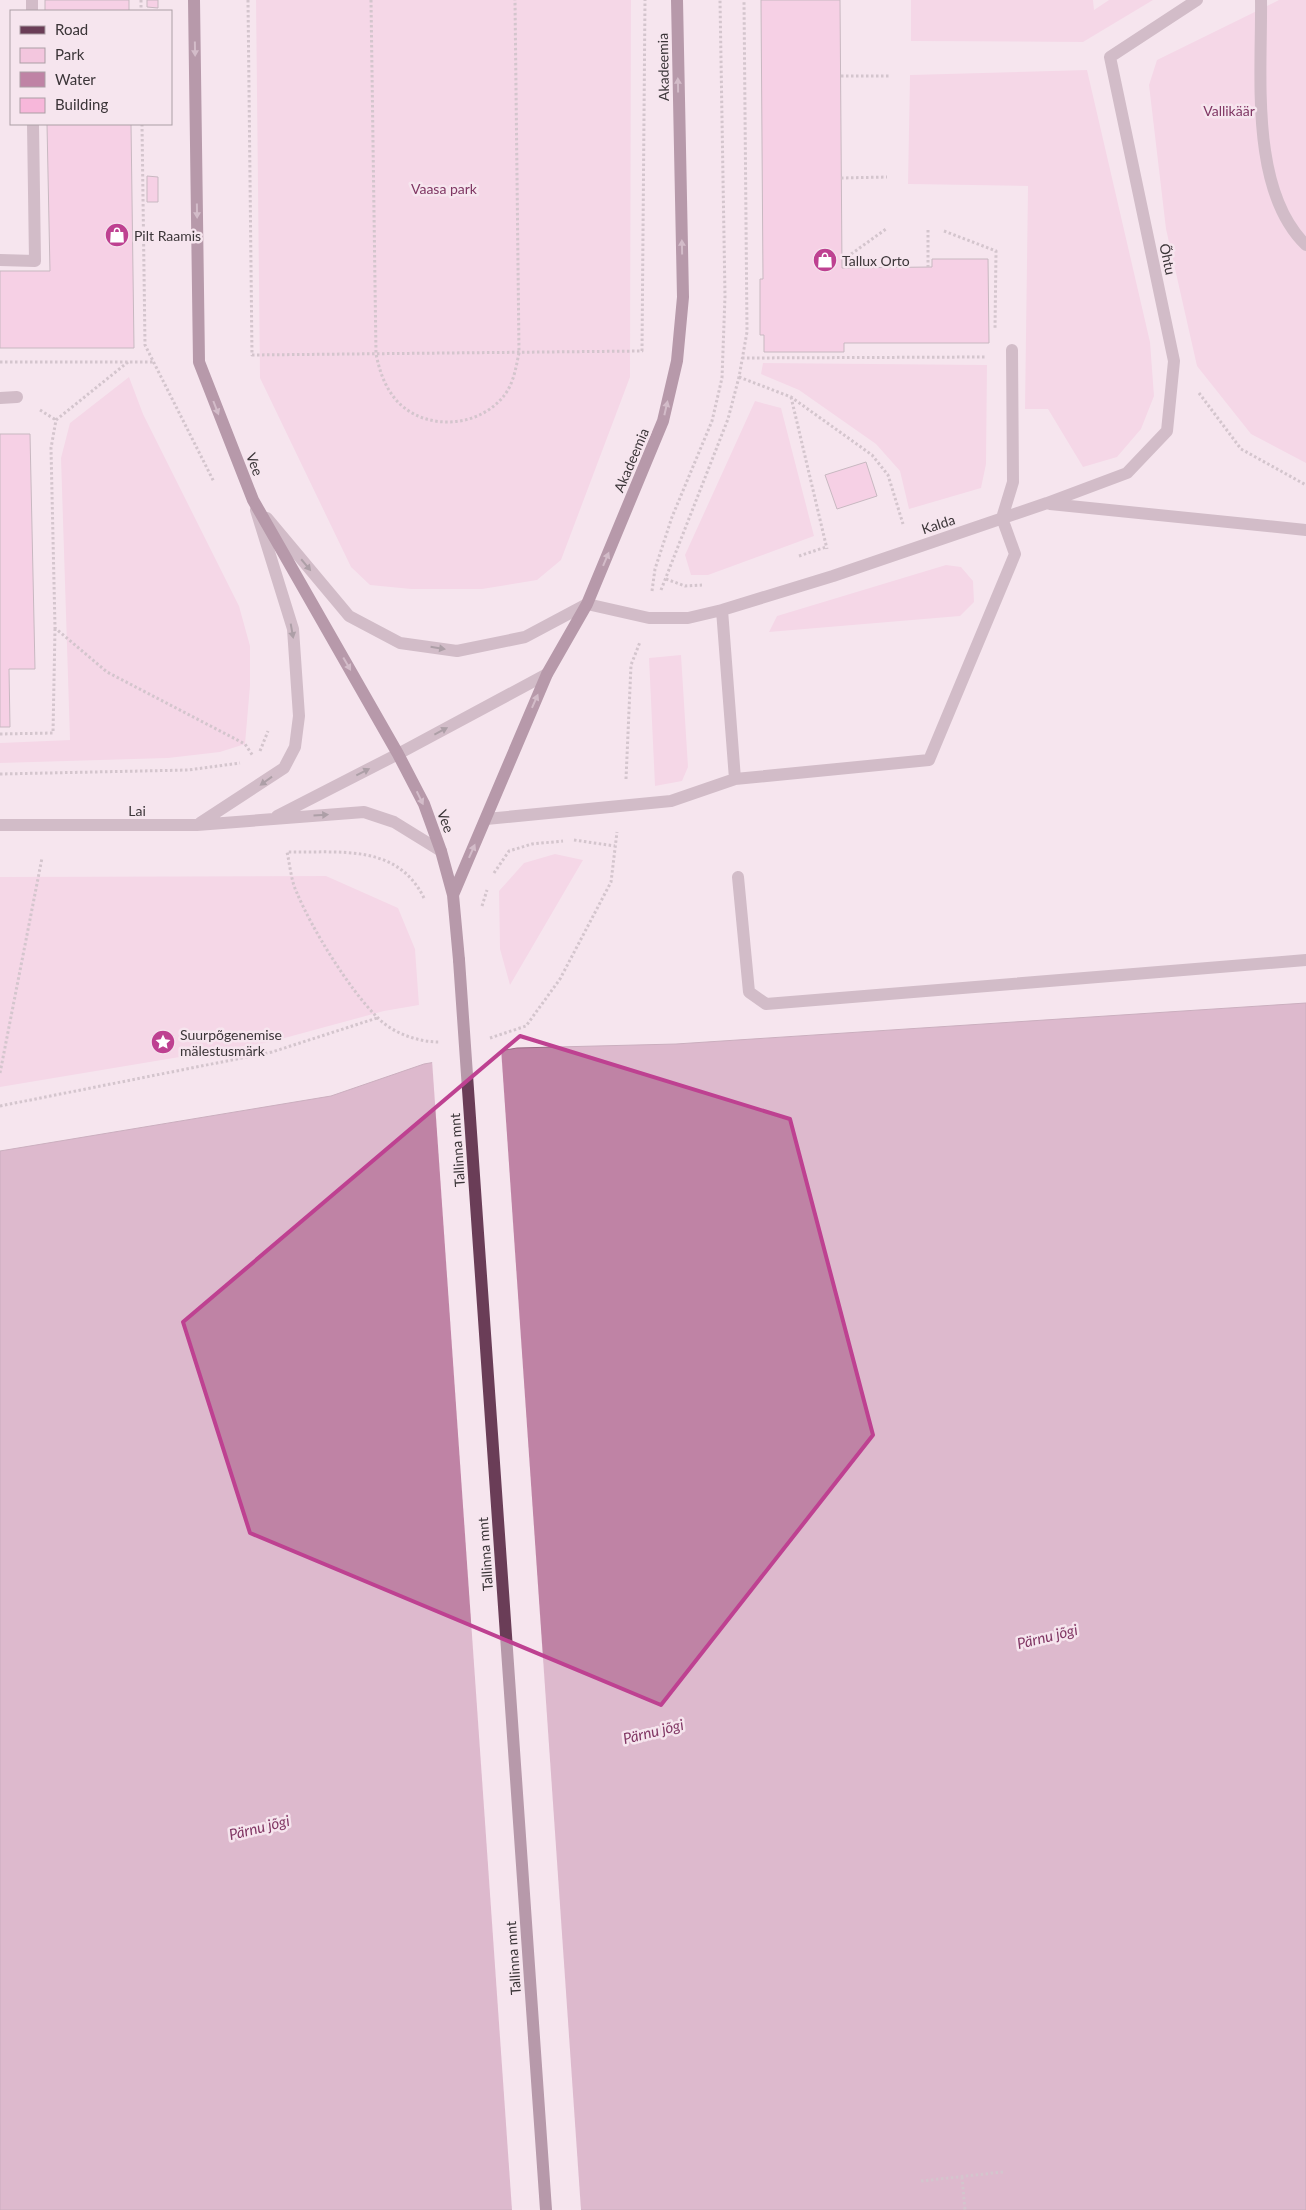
<svg xmlns="http://www.w3.org/2000/svg" width="1306" height="2210" font-family="Lato,sans-serif">
  <style>
    .green { fill: #f3c6de }
    .water { fill: #bf83a5; stroke: #976c84 }
    .pier { fill: #f6e5ee }
    .building { fill: #f7b7da; stroke: #908189 }
    .lines { fill: none; stroke-linecap: round; stroke-linejoin: round }
    .path { stroke: #aa9da4; stroke-width: 3; stroke-dasharray: 2.5 2.5; stroke-linecap: butt }
    .minor { stroke: #a68b99; stroke-width: 12 }
    .major { stroke: #6a3d57; stroke-width: 12 }
    .major-bridge { stroke: #6a3d57; stroke-width: 12 }
    .oneway { fill: #a9899b }
    .oneway2 { fill: #564a50 }
    .marked { fill: none; stroke: #be4191; stroke-width: 4; stroke-linejoin: round }
    .labels { text-anchor: middle; dominant-baseline: central; stroke-width: 5; stroke-linejoin: round; paint-order: stroke }
    .street-label { font-size: 14px; fill: #3b3538; stroke: #f6e5ee }
    .park-label { font-size: 14px; fill: #7f3663; stroke: #f6e5ee }
    .poi-label { font-size: 14px; fill: #3b3538; stroke: #f6e5ee; text-anchor: start }
    .water-label { font-size: 15px; font-style: italic; fill: #823865; stroke: #f6e5ee }
  </style>
  <rect width="100%" height="100%" fill="#f6e5ee"/>
  <!-- green -->
  <path class="green" d="M256,0h375l-1,377 -69,183 -24,20 -55,9h-71l-41,-4 -19,-18 -91,-189z
    M911,0h182l1,10 15,-10h44l-70,42 -172,-1z
    M1279,0h27v463l-55,-29 -54,-68 -31,-137 -17,-144 8,-25z
    M1087,70l63,272 4,54 -13,33 -24,28 -34,10 -35,-58h-23l3,-223 -120,-2 2,-109z
    M763,363l224,2 -1,99 -5,24 -72,21 -9,-38 -24,-27 -77,-54 -38,-16z
    M129,377l14,37 96,192 11,40v40l-5,58 -25,8 -52,6 -168,5v-20l70,-3 -9,-282 9,-35z
    M755,401l26,7 33,128 -106,39h-17l-6,-20z
    M946,565l15,2 12,14 1,21 -14,14 -191,16 8,-16z
    M681,655l7,112 -6,14 -27,5 -6,-128z
    M555,854l28,6 -73,125 -10,-36 -1,-58 25,-28z
    M326,876l72,32 17,41 4,56 -35,6 -114,31 -270,45v-210z"/>
  <!-- water -->
  <path class="water" d="M1306,1003v1207h-1306v-1059l331,-55 93,-32 93,-16 159,-4z"/>
  <!-- pier -->
  <path class="pier" d="M501,1048l80,1162h-69l-80,-1150z"/>
  <!-- building -->
  <path class="building" d="M45,0h84v11h-84z
    M147,0h11v8l-11,-1z
    M761,0h79l2,268 90,-1v-8h56l1,84h-145v9h-80v-17h-4v-56h3z
    M47,124h84l3,224h-134v-77h50z
    M147,176l11,1v25h-11z
    M0,434h30l5,235h-26l1,58h-10z
    M866,462l11,34 -40,13 -12,-34z"/>
  <g class="lines">
    <!-- path -->
    <path class="path" d="M141,0v11
      M248,0l4,355 390,-4 3,-351
      M371,0l5,354c4,19 10,37 25,51 30,27 82,21 105,-12 8,-12 10,-26 13,-40l-4,-353
      M841,76h48
      M142,124l3,221 69,137
      M841,178l46,-1
      M928,230v37
      M944,231l52,20 -1,79
      M842,257h5l39,-28
      M742,358l244,-1
      M0,362h153
      M128,362l-72,58 -5,28 4,180 52,44 138,72 8,12
      M739,377l52,20 81,58 16,20 15,49
      M1199,393l42,56 65,36
      M791,397l36,152
      M40,410l16,10
      M799,556l27,-9
      M666,579l19,7 17,-1
      M661,590l67,-171 11,-42 8,-45 -3,-332
      M652,591l3,-22 17,-52 40,-96 10,-43 3,-82 -5,-296
      M0,734l53,-1 2,-105
      M260,751l8,-20
      M0,774l188,-4 52,-7
      M626,779l5,-114 9,-23
      M574,840l41,6
      M494,873l15,-22 23,-7 31,-3
      M424,898c-27,-55 -85,-45 -137,-46 3,13 4,29 10,41 15,36 52,96 80,124 15,16 41,25 62,25
      M482,906l5,-16
      M490,1038l36,-12 34,-47 51,-97 6,-50
      M0,1073l42,-215
      M0,1106l272,-54 105,-34
      M962,2177l3,33
      M921,2181l82,-9"/>
    <!-- minor -->
    <path class="minor" d="M32,0v11
      M1261,0c1,73 -12,190 45,245
      M0,260l35,1 -2,-137
      M0,398l17,-1
      M1050,504l256,26
      M267,518l82,98 51,27 57,8 68,-14 62,-33 62,14h39l34,-8 111,-34 214,-73 80,-30 40,-42 7,-70 -64,-304 87,-57
      M722,610l13,169
      M277,816l121,-62 149,-80
      M486,819l185,-18 64,-22 194,-19 86,-206 -13,-36 11,-36 -1,-132
      M200,823l84,-55 11,-21 4,-31 -6,-87 -37,-119
      M0,825h197l167,-13 30,10 47,29
      M738,877l11,115 17,12 540,-44"/>
    <!-- major -->
    <path class="major" d="M194,0l5,362 54,138 145,254 26,50 17,47 12,44 6,65
      M453,895l94,-221 40,-70 76,-183 14,-60 6,-64 -6,-297"/>
    <!-- major-bridge -->
    <path class="major-bridge" d="M459,960l87,1250"/>
  </g>
  <!-- one-way arrows -->
  <defs><path id="oneway-solid" d="M-6-.8H1V-3.2L6.5 0L1 3.2V.8H-6Z" transform="scale(1.25)"/></defs>
  <g class="oneway">
    <use href="#oneway-solid" transform="translate(195 49) rotate(89)"/>
    <use href="#oneway-solid" transform="translate(678 85) rotate(-91)"/>
    <use href="#oneway-solid" transform="translate(197 211) rotate(89)"/>
    <use href="#oneway-solid" transform="translate(682 247) rotate(-91)"/>
    <use href="#oneway-solid" transform="translate(216 408) rotate(69)"/>
    <use href="#oneway-solid" transform="translate(666 408) rotate(-77)"/>
    <use href="#oneway-solid" transform="translate(606 559) rotate(-67)"/>
    <use href="#oneway-solid" transform="translate(347 664) rotate(60)"/>
    <use href="#oneway-solid" transform="translate(535 701) rotate(-66)"/>
    <use href="#oneway-solid" transform="translate(420 798) rotate(64)"/>
    <use href="#oneway-solid" transform="translate(472 851) rotate(-66)"/>
  </g>
  <g class="oneway2">
    <use href="#oneway-solid" transform="translate(306 565) rotate(50)"/>
    <use href="#oneway-solid" transform="translate(292 631) rotate(80)"/>
    <use href="#oneway-solid" transform="translate(438 648) rotate(9)"/>
    <use href="#oneway-solid" transform="translate(441 731) rotate(-28)"/>
    <use href="#oneway-solid" transform="translate(363 772) rotate(-27)"/>
    <use href="#oneway-solid" transform="translate(266 781) rotate(144)"/>
    <use href="#oneway-solid" transform="translate(321 815) rotate(-3)"/>
  </g>
  <!-- marked area -->
  <path d="M0 0H1306V2210H0ZM520,1036l270,83 83,316 -212,270 -411,-172 -67,-211z" fill="#f6e5ee" fill-opacity=".55" fill-rule="evenodd"/>
  <path class="marked" d="M520,1036l270,83 83,316 -212,270 -411,-172 -67,-211z"/>
  <!-- icons -->
  <defs>
    <g id="shop-disc" transform="scale(1.25)"><circle r="9.5" fill="#be4191" stroke="#f6e5ee"/><path d="M-5-2.5h2.3a2.7 3.5 0 0 1 5.4 0H5L5.5 6h-11ZM-1.5-2.5h3a1.5 2.3 0 0 0-3 0Z" fill="#fff"/></g>
    <g id="sight-disc" transform="scale(1.25)"><circle r="9.5" fill="#be4191" stroke="#f6e5ee"/><path d="M0-6L1.8-2.2L6-1.7L2.9 1.2L3.7 5.4L0 3.3L-3.7 5.4L-2.9 1.2L-6-1.7L-1.8-2.2Z" fill="#fff"/></g>
  </defs>
  <g fill-rule="evenodd">
    <use href="#shop-disc" x="117" y="235"/>
    <use href="#shop-disc" x="825" y="260"/>
    <use href="#sight-disc" x="163" y="1042"/>
  </g>
  <g class="labels">
    <!-- street labels -->
    <g class="street-label">
      <text transform="translate(663 67) rotate(-91)">Akadeemia</text>
      <text transform="translate(1168 259) rotate(78)">Õhtu</text>
      <text transform="translate(631 460) rotate(-67)">Akadeemia</text>
      <text transform="translate(255 464) rotate(69)">Vee</text>
      <text transform="translate(938 524) rotate(-18)">Kalda</text>
      <text x="137" y="810">Lai</text>
      <text transform="translate(446 821) rotate(69)">Vee</text>
      <text transform="translate(457 1150) rotate(-94)">Tallinna mnt</text>
      <text transform="translate(485 1554) rotate(-94)">Tallinna mnt</text>
      <text transform="translate(513 1958) rotate(-94)">Tallinna mnt</text>
    </g>
    <!-- park labels -->
    <g class="park-label">
      <text x="1229" y="110">Vallikäär</text>
      <text x="444" y="188">Vaasa park</text>
    </g>
    <!-- poi labels -->
    <g class="poi-label">
      <text x="134" y="235">Pilt Raamis</text>
      <text x="842" y="260">Tallux Orto</text>
      <text x="180" y="1034">Suurpõgenemise<tspan x="180" dy="16">mälestusmärk</tspan></text>
    </g>
    <!-- water labels -->
    <g class="water-label">
      <text transform="translate(1047 1636) rotate(-14)">Pärnu jõgi</text>
      <text transform="translate(653 1731) rotate(-14)">Pärnu jõgi</text>
      <text transform="translate(259 1827) rotate(-14)">Pärnu jõgi</text>
    </g>
  </g>
  <!-- legend -->
  <rect x="10" y="10" width="162" height="115" fill="#f6e5ee" stroke="#ab9fa5"/>
  <rect x="20" y="26" width="25" height="8" fill="#6a3d57" stroke="#ab9fa5"/>
  <text x="55" y="35" font-size="15" fill="#3b3538">Road</text>
  <rect x="20" y="48" width="25" height="15" fill="#f3c6de" stroke="#ab9fa5"/>
  <text x="55" y="60" font-size="15" fill="#3b3538">Park</text>
  <rect x="20" y="72" width="25" height="15" fill="#bf83a5" stroke="#ab9fa5"/>
  <text x="55" y="85" font-size="15" fill="#3b3538">Water</text>
  <rect x="20" y="98" width="25" height="15" fill="#f7b7da" stroke="#ab9fa5"/>
  <text x="55" y="110" font-size="15" fill="#3b3538">Building</text>
</svg>
